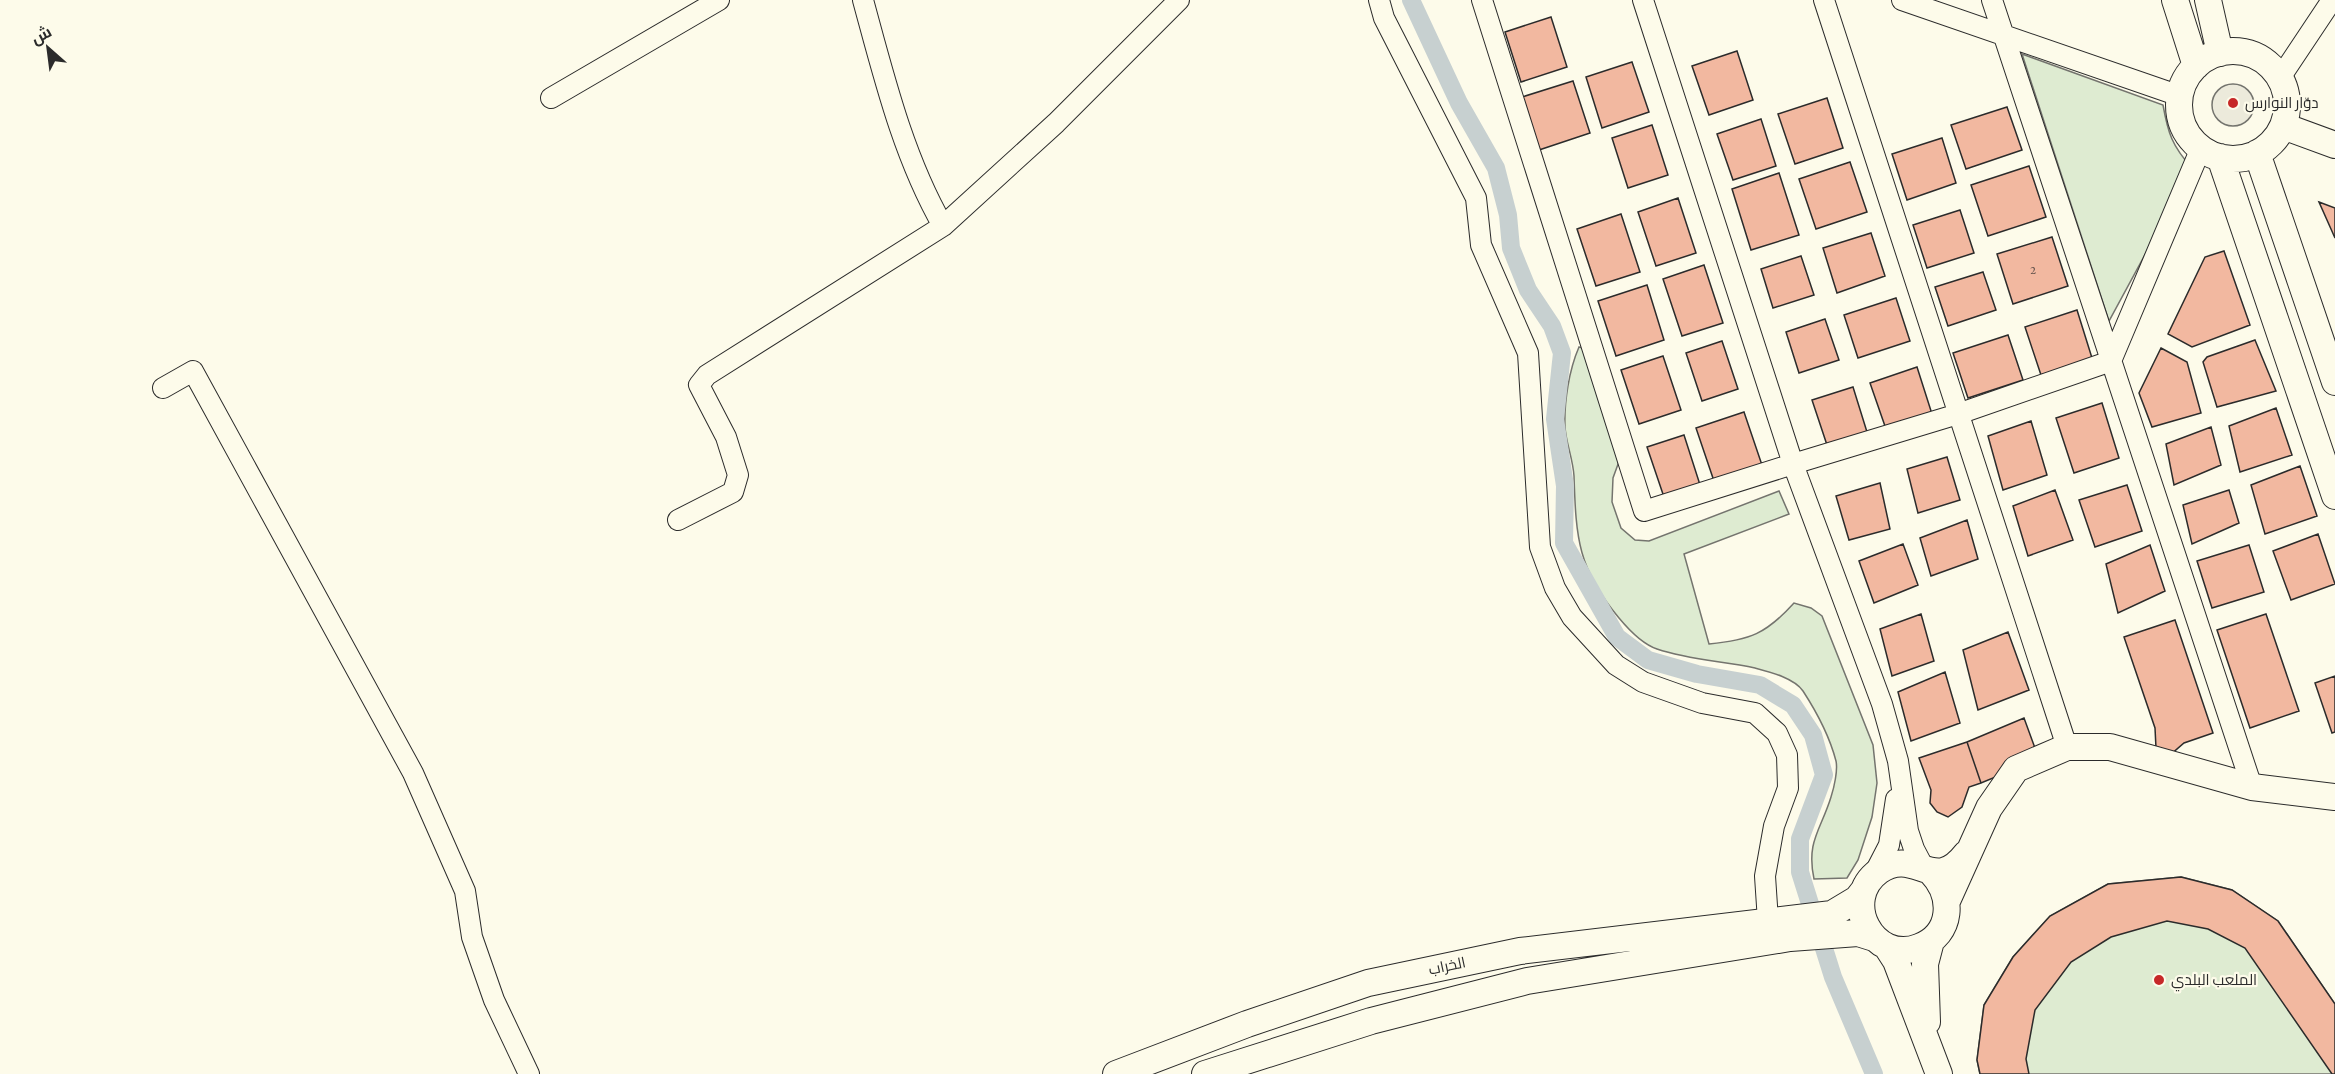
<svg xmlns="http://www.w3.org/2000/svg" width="2335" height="1074" font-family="'Crimson Pro',Cairo,serif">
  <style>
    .green { fill: #deebd1; stroke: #74746e; stroke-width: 1.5 }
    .parking { fill: #eceadb; stroke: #74746e; stroke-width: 1.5 }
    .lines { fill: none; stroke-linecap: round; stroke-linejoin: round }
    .canal { stroke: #c7d0d0; stroke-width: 18 }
    .building { fill: #f2b8a0; stroke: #2b2b2b; stroke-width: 1.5 }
    .minor-casing { stroke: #2b2b2b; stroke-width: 22 }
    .major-casing { stroke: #2b2b2b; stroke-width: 28 }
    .minor { stroke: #fdfbea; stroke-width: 20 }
    .major { stroke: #fdfbea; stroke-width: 26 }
    .poi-dot { fill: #c62828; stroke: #fdfbea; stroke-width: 2 }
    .labels { text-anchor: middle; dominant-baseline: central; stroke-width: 4.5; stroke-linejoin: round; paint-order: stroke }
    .number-label { font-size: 12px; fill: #5d4e48 }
    .poi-label { font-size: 15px; fill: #2b2b2b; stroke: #fdfbea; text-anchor: start }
    .street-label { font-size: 15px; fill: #2b2b2b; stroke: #fdfbea }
  </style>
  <rect width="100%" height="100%" fill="#fdfbea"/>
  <!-- green -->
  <path class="green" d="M2022,54l141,51c5,28 9,41 29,63l-83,153z
    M1579,347l8,2 34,107 -8,22 -1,24 9,26 14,12 14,1 130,-50 10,23 -105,40 25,90c41,-4 57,-10 85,-41l17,5 11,8 51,129 4,38 -5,34 -14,43 -11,18 -33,1c-8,-38 7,-49 17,-82 3,-9 7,-27 5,-36 -6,-23 -20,-50 -33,-70 -9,-13 -33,-19 -48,-23 -32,-7 -66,-8 -98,-19 -15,-5 -28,-19 -38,-31 -41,-49 -43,-79 -45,-142 -1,-17 -8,-33 -9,-49 -1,-25 4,-57 14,-80z
    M2181,877l51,13 46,31 57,83v70h-355l-3,-14 7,-55 29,-48 37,-41 58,-32z"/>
  <!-- parking -->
  <path class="parking" d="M2212 105a21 21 0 1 1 42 0a21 21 0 1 1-42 0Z"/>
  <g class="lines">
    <!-- canal -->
    <path class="canal" d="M1411,0l48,103 37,65 12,47 3,33 17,42 24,36 10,27 -7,66 10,67 -1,57 53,94 31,23 49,14 63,11 33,20 20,30 11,40 -24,64v33l33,105 41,97"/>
  </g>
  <!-- building -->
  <path class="building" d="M1551,17l16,50 -46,15 -16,-50z
    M1737,51l16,49 -44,15 -17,-49z
    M1632,62l17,50 -47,16 -16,-51z
    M1573,81l17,52 -51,17 -17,-53z
    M1827,98l16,50 -48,16 -17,-50z
    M2007,107l15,43 -56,19 -15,-44z
    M1761,119l15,47 -43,14 -16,-46z
    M1652,125l16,50 -40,13 -16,-50z
    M1942,138l14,45 -49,17 -15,-46z
    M1850,162l17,50 -51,17 -17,-50z
    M2029,166l17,51 -58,19 -17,-51z
    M1779,173l20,62 -48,15 -19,-61z
    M1678,198l18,55 -40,13 -18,-54z
    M2319,202l16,6v30z
    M1960,210l14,43 -47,15 -14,-43z
    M1621,214l19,58 -44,14 -19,-57z
    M1871,233l14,43 -48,17 -14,-45z
    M2052,237l16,49 -55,18 -16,-50z
    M2224,251l26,74 -58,22 -24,-13 37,-77z
    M1801,256l13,39 -41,13 -12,-39z
    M1704,265l19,58 -41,13 -19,-57z
    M1983,272l13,38 -48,16 -13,-39z
    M1647,285l17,55 -48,16 -18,-55z
    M1896,298l14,43 -52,17 -14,-43z
    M2077,310l15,48 -51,17 -16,-48z
    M1825,319l14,41 -40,13 -13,-41z
    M2008,335l15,45 -55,18 -15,-45z
    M2255,340l21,51 -59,16 -14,-45 4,-5z
    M1722,341l16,48 -36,12 -16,-48z
    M2161,348l26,14 14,51 -49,14 -13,-34z
    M1663,356l18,54 -42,14 -18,-54z
    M1917,367l15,47 -46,15 -16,-46z
    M1853,387l14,45 -40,13 -15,-45z
    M2102,403l17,55 -45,15 -18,-55z
    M2276,408l16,47 -52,17 -11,-46z
    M1744,412l20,59 -48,16 -20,-59z
    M2031,421l16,54 -44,15 -15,-54z
    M2211,427l10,38 -47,20 -8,-41z
    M1684,435l18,56 -36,12 -19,-56z
    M1947,457l13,43 -42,13 -11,-44z
    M2300,466l17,50 -52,18 -14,-49z
    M1880,483l10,46 -41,11 -13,-44z
    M2127,485l15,46 -47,16 -16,-47z
    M2055,490l18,50 -45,16 -15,-50z
    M2229,490l10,33 -47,21 -9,-39z
    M1967,520l11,39 -47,17 -11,-38z
    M2318,534l17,50 -44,16 -18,-49z
    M1903,544l15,41 -44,18 -15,-42z
    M2150,545l15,46 -47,22 -12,-49z
    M2249,545l15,47 -52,16 -15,-47z
    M1921,614l13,47 -42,15 -12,-47z
    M2266,614l33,97 -49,17 -33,-98z
    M2175,620l38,113 -29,10 -14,12 -14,-7 -1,-20 -31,-91z
    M2008,632l21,58 -51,20 -15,-60z
    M1945,672l15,51 -49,18 -13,-49z
    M2335,676v56l-3,1 -17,-50z
    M2024,718l15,41 -58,24 -14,-41z
    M1967,742l14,41 -12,4 -7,20 -14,10 -11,-5 -7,-9 1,-13 -12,-32z
    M2181,877l51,13 46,31 57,83v70h-3l-87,-126 -37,-19 -41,-8 -56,16 -40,25 -36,48 -9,49 3,15h-49l-3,-14 7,-55 29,-48 37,-41 58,-32z"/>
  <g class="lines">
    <!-- minor casing -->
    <g class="minor-casing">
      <path id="minor" d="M863,0c21,77 40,156 80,226
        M1379,0l5,18 92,180 5,47 47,108 12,194 15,41 17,29 44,48 27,17 59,21 53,10 22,20 10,22 1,33 -14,38 -9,50 3,45
        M1482,0l162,511 149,-47 89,240 16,57 10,70 6,18 10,19
        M1643,0l150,464 165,-50 153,-53 90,-213
        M1824,0l243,747
        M1902,0l278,96
        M1992,0l260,787
        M2280,78l52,-78
        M551,98l168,-98
        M163,388l30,-17 220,402 52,118 7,46 22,63 35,74
        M678,520l55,-28 5,-17 -12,-38 -27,-52 8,-10 236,-149 113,-103 123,-123
        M1873,876l16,-31 7,-46"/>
    </g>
    <!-- major casing -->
    <g class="major-casing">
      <path id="major" d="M2175,0l21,66
        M2208,0l12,53
        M2179 105a54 54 0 1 1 108 0a54 54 0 1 1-108 0Z
        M2283,126l52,19
        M2257,153l78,229
        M2220,157l115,339
        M1931,872c23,24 22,62 -12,75 -46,18 -80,-47 -40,-76 37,-25 54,25 87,-17
        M1947,901l42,-93 27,-39 51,-22h43l142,40 83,10
        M1887,947l9,14 43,113
        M1927,1022l-2,-58 6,-23
        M1116,1074l131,-50 121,-41 152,-32 312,-37 25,-15 7,-9
        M1205,1074l166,-53 156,-40 263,-43 68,-5 16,5"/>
    </g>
    <!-- minor -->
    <use href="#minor" class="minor"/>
    <!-- major -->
    <use href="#major" class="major"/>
  </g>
  <!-- markers -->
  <g class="poi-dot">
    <circle cx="2233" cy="103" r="6"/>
    <circle cx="2159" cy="980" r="6"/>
  </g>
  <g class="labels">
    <!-- number labels -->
    <g class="number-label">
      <text x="2033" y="270">2</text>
    </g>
    <!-- poi labels -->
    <g class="poi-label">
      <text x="2245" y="103">دوّار النوارس</text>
      <text x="2171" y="980">الملعب البلدي</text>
    </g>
    <!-- street labels -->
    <g class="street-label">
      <text transform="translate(1447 966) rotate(-12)">الخراب</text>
    </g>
  </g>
  <!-- north arrow -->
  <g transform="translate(48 48) rotate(332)" stroke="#fdfbea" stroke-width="4.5" paint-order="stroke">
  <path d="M0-4.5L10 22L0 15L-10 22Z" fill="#2b2b2b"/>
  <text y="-9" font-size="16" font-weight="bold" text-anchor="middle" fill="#2b2b2b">ش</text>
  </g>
</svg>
